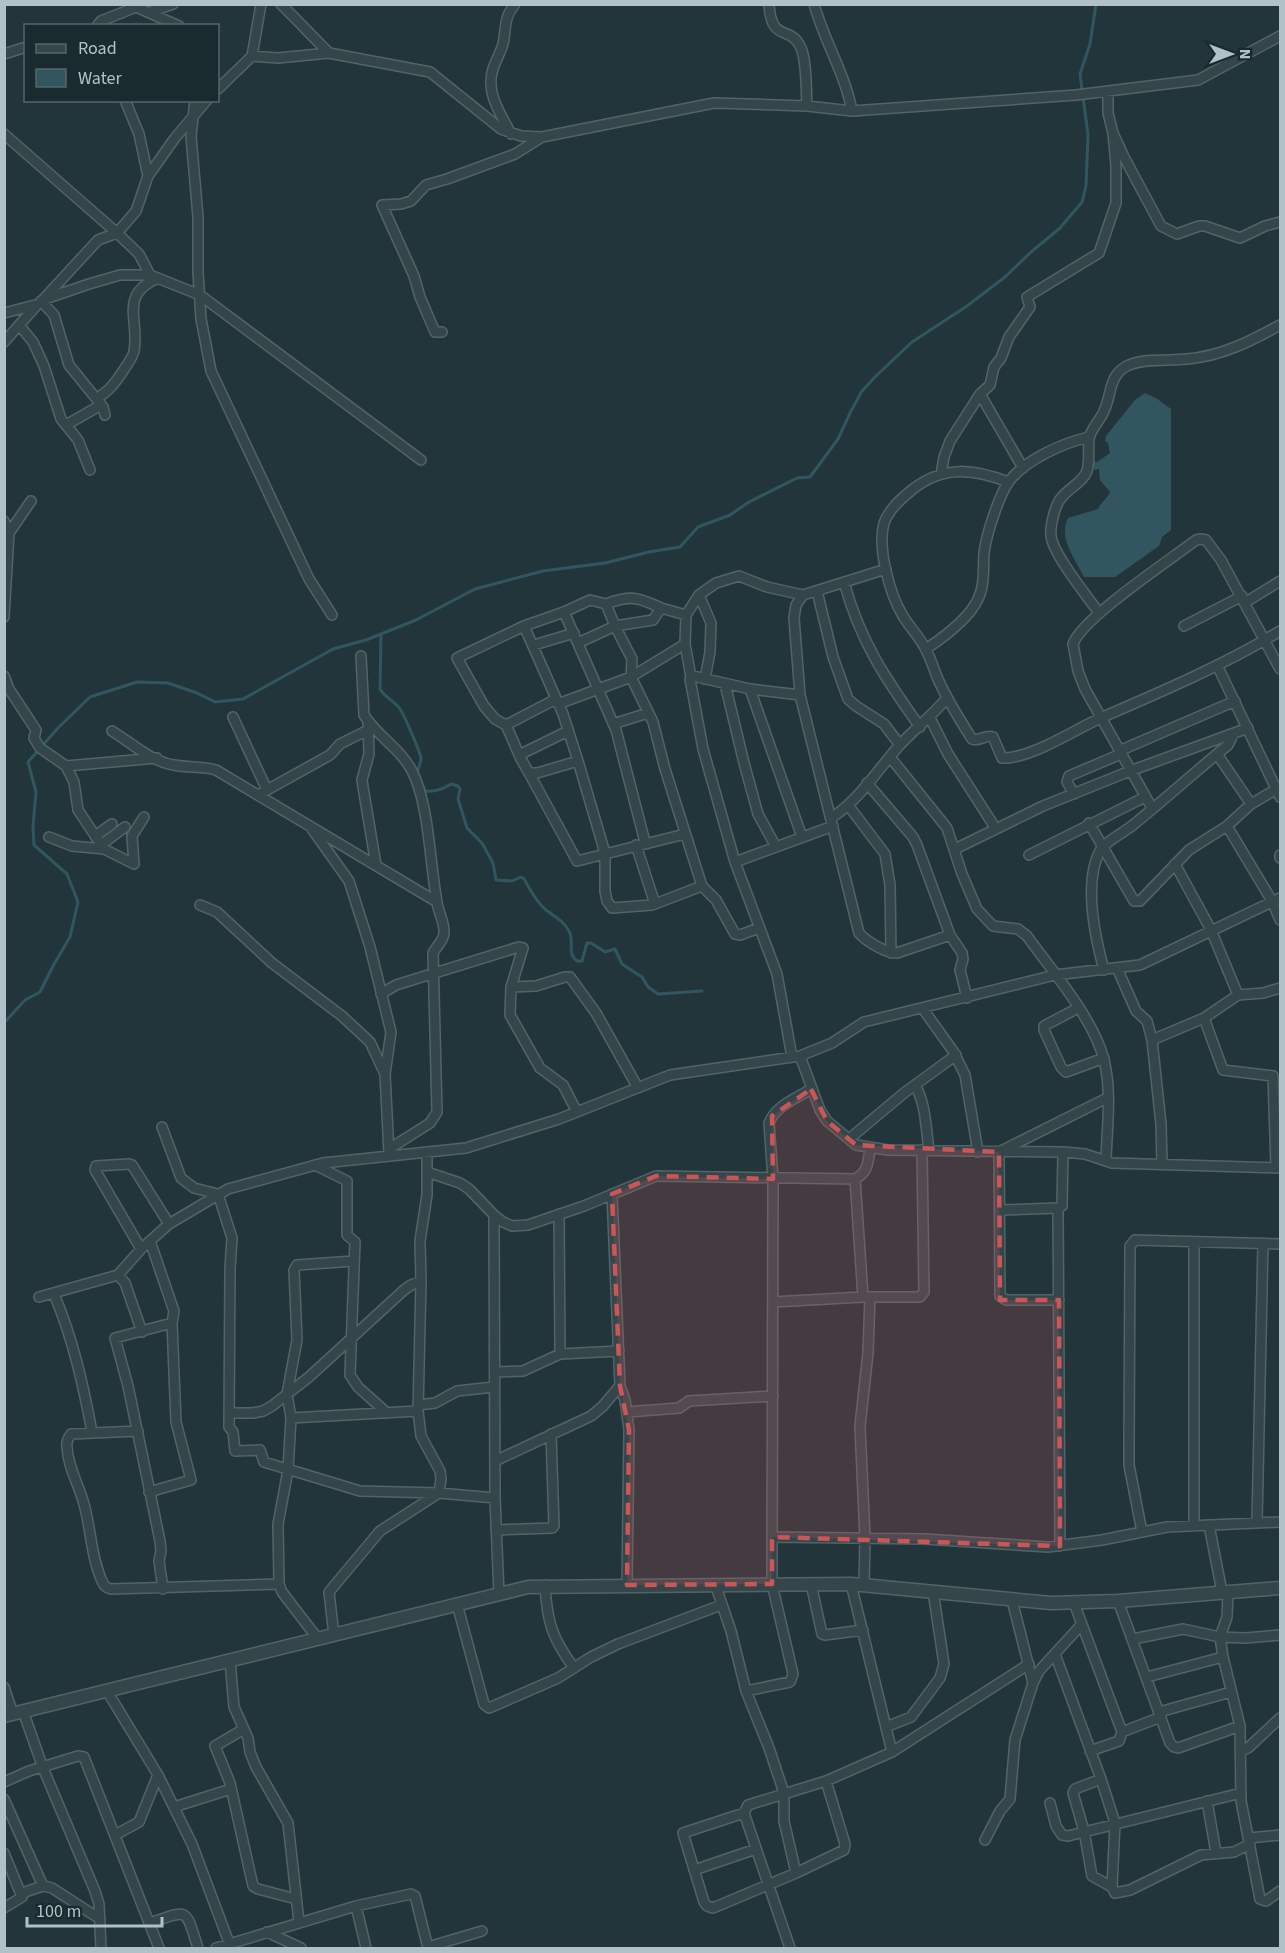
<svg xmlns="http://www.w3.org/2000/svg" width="1285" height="1953" font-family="'Source Sans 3',sans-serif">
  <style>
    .water { fill: #325660 }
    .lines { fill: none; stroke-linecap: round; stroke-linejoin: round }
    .stream { stroke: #325660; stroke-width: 3 }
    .minor-casing { stroke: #536468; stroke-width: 12 }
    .tertiary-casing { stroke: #536468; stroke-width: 15 }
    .minor { stroke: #35464b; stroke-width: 9 }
    .tertiary { stroke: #35464b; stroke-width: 12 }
    .marked { fill: #cb5658; fill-opacity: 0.2; stroke: #cb5658; stroke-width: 4.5; stroke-dasharray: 12 8; stroke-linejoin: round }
  </style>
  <rect width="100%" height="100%" fill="#21353a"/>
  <!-- water -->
  <path class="water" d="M1145,393l11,5 15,11v121l-9,7 -3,9 -44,31h-31c-9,-18 -26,-39 -16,-59l30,-9c3,-7 9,-10 12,-17l-10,-12 -1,-11 -5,1v-9l3,1 13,-9 -2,-10 -3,-2 1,-5 29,-36z"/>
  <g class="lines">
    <!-- stream -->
    <path class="stream" d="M381,634l-1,55c5,9 14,11 20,20 5,8 19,40 21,49 0,5 -2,9 -4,14 1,4 5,14 8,19 10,1 17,-1 26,-7l7,2 2,3 -2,10 9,29 15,15 11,20 3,17 16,1 9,-4 3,2c6,10 12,23 22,31 9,7 17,10 23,21 6,10 -3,22 8,30h5l5,-18h4l14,9 10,-3 7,15 20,13 6,10 10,7 44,-3
      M4,1023l21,-23 15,-8 13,-26 17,-29 8,-35 -11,-28 -33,-29 -1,-19 3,-34 -8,-30 30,-34 32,-31 47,-15 31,1 29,10 18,9 28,-3 90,-50 33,-9 50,-20 59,-31 68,-18 62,-8 44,-11 31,-5 18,-20 32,-12 19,-13 48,-24 13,-1 28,-38 13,-28 11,-20 14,-15 36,-34 55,-36 38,-29 26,-25 29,-24 22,-26 4,-16 2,-51 -8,-61 10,-30 6,-40
      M4,1029v11"/>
    <!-- minor casing -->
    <g class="minor-casing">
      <path id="minor" d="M134,4l2,3 43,19
        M281,4l48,49 101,19 71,57 20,7 21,1 172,-34 93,3 45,5 224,-16 122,-15 82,-44
        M769,4c2,39 21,21 31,42 7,12 6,45 7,60
        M814,4c10,37 31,69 38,107
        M150,12l23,-8
        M97,26l4,-5 35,-14
        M4,54l22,-7
        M252,56l26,2 51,-5
        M218,89l34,-33 9,-52
        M1108,92v21l5,20 11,24 37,69 16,8 22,-8h6l35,12 25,-12 15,-4
        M125,100l14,34 9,42
        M195,100l-4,36 7,81v55l3,47 10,52 98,208 23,36
        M4,134l113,99 22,21 11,21 50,20 221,165
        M511,134c-10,-20 -26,-41 -18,-65 3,-10 10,-20 11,-30 2,-15 1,-23 11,-35
        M45,299l44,-15 31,-9h30
        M41,301l13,14 15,50 34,42 2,8
        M4,313l35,-9 59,-64 19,-7 19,-22 12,-35 27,-38 32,-38
        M19,325l14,17 11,24 17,53 17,21 12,30
        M442,332h-7l-15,-35 -6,-21 -32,-71 19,-1 10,-3 15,-16 21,-6 68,-25 27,-17
        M4,342l33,-37
        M980,394l43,74
        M97,399c4,-4 11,-8 14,-12 5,-5 23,-31 23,-36 6,-31 -16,-56 24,-73
        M66,425l35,-20
        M941,474l3,-17 6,-16 30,-47 10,-9 4,-18 7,-9 8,-21 21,-30 -3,-10 72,-44 17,-50v-37l-3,-33
        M1008,482c-34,-13 -64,-17 -95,7 -11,9 -24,20 -29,34 -7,25 6,72 19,93 7,12 17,21 23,34 5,9 8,20 12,29 9,21 22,41 34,60 7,3 14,-5 21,-2l9,21c29,1 73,-29 101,-41 60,-26 121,-52 177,-86
        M4,521l5,12 22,-32
        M886,569l-83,26 -7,10 -2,13 6,77 59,238c7,8 26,20 38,20l53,-18
        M844,582c16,59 41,96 76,145
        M817,591l16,66 15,42 8,7 28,18 16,21
        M699,595l12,28 -1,29 -5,27
        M1246,602l34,-21
        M661,608c-23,-11 -30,-13 -55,-4l9,22 17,33 -1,18 22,45 12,47 37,117 14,14 19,34 5,1 19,-7
        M564,612l26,-12 16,4
        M1099,613c-12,-17 -46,-59 -48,-77 -1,-10 4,-32 11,-39 7,-9 21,-15 25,-26 3,-10 1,-22 2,-32 2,-11 11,-18 15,-28 8,-16 4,-37 25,-46 17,-7 40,-4 58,-6 35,-3 64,-18 93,-34
        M4,617l5,-84
        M524,626l-67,32 27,48 11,13 11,6 15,34 8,14h8l41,-12
        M1184,626l58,-30
        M578,643l37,-17 38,-6 8,-12 25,7
        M534,645l40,-12
        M926,649c18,-12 43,-30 52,-50 7,-14 5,-31 6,-46 2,-17 15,-59 26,-73 17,-21 53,-37 79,-43
        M361,656l3,59c13,21 36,33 48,56 17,32 18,94 25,131 1,10 8,21 7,31 0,7 -8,14 -11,20l4,159 -7,11 -41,26
        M1217,665l63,132
        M4,676l5,13 27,41 -2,8 6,10 26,18 91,-8
        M691,677l-6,-33 1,-29 13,-20 17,-12 23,-7 28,11 36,8
        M725,684l19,79 14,51 18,33
        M750,689l52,148
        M558,704l73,-27 54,-33
        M233,717l34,73
        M930,718l18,36 48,75
        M368,722l1,32 -7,26 1,7 13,78
        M613,724l35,-11
        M506,725l50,-26
        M112,731c18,11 40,31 62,34 15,3 28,1 42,5l221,132
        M1119,751l116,-50
        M1217,754l34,50
        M519,755l49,-24
        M890,757l57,71 15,46 15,35 16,17 25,3 9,7c25,35 67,83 77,124 8,32 3,68 2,100
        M529,773l48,88 108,-27
        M867,783l46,54 4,8 33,90 12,18 1,6 -3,11 7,28
        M1074,794l-7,-12 2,-6 52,-22
        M258,795l72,-40 10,-11 28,-14
        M848,805l37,49 5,31 1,68
        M1152,808l-67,-119 -7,-18 -5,-27c9,-26 97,-84 123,-104l5,-1 5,1 15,20 59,109
        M831,818c27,-17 46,-47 67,-71 15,-17 34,-31 49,-49
        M1089,823l45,78h6l49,-51 38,-24 24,-22 29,-17
        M1227,826l45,75 8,19
        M312,829l37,52 21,66 21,85 -6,42 4,80
        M95,836l17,-12
        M49,837l23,9 32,3 -26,-39 -4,-28 -8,-16
        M645,842l-29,-112 -52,-118 -40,14 39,88 15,47 27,92v38l2,10 5,7 40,-3 50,-19
        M101,845l24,-18
        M636,845l19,59
        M104,849l30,15 -2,-28 12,-19
        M955,849l88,-43 87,-35 118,-43
        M1029,855l116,-58
        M1280,855v3
        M735,862l98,-36
        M1175,864l36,66 27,65
        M200,905l17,7 55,51 70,53 28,26 15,32
        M1117,968l19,43 11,10 5,19 9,84 1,40
        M1104,970c-9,-33 -21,-90 -3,-121 4,-7 25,-18 32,-24 32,-26 63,-54 95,-80l6,-12
        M511,987l25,-1 29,-9h5l26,36 42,75
        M381,994l15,-9 123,-38 4,1 -12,39 -1,28 30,53 23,17 14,27
        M1078,1008l-34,18v4l17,37 5,5 38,-14
        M923,1009l30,42 12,24 13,77
        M1204,1018l19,52 50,6 3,92
        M1152,1040l52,-22 34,-23 25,-2 17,-5
        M800,1056l20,54 7,11 29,24 32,5 175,2 22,2 27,9 168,5
        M792,1057l-15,-83 -42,-112 -32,-113 -13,-70 3,-3 57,13 50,6
        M915,1085c11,19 11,44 14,66
        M162,1127l19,51 13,10 24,6 14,44 -2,31 -1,158 4,5 2,19 25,-1 4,12 96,29 79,2 56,5
        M849,1139l55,-46 52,-38
        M315,1165l32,16v54l8,7 -5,133 8,12 29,26
        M427,1172l33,11 9,6 25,26 9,7 9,4 16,-1 56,-19 72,-30 199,3c14,-7 13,-18 15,-31
        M855,1179l8,118
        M612,1194l8,192 5,14 4,30 -2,155
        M1058,1208l2,338
        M1000,1210l58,-2 4,-2 1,-54
        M559,1214l1,140
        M494,1215l1,283 4,96
        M141,1249l-46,-79 1,-4 33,-2 3,1 37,59
        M118,1275l7,8 17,49
        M54,1294c19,45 29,90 38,138
        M39,1297l79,-22 23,-26 28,-25 59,-35 95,-26 143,-15 93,-29 111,-44 130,-19 32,-13 32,-21 191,-47 85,-10 140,-67
        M1059,1300h-53l-6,-4 -1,-144 108,-54
        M773,1302l90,-5h57l4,-5 -2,-142
        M495,1372l28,-1 37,-17 59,-3
        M418,1405l17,-2 22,-12 37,-4
        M627,1412l52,-4 10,-7 84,-5
        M229,1413h24l10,-2 9,-5 37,-29 95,-87 7,-5 10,-4
        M291,1418l127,-7
        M138,1431l-67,3c-3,4 -5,8 -4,13 1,21 12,38 17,57 7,25 7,53 18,77 2,5 4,7 9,8l168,-5
        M495,1461l96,-45 11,-9 18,-21
        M149,1492l42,-12 -15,-58 -4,-99 2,-12 -24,-70
        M1257,1523l6,-280
        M1209,1525l13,67
        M1194,1526v-284
        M496,1530l56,-2 2,-2 -3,-92
        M1142,1532l-13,-67v-17l1,-202 5,-6 145,4
        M772,1537l152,2 124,8 54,-7 65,-13 113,-5
        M715,1584l16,47 15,60 23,57 15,45v28l12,52
        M811,1584l11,50 3,1 38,-5
        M851,1584l41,168
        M545,1585c2,37 7,53 29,83
        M864,1585l1,-47 -5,-112 8,-73 2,-56
        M163,1589l-4,-28 2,-10 -1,-10 -32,-155 -13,-48 57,-15
        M1228,1591l-1,26 -7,20 3,20 17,69 1,75 19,98 6,2 14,-10
        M1012,1600l21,83
        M1118,1601l52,142 4,4 4,1 62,-22
        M1074,1603l48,129 -3,9 -29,10
        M457,1604l27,100 5,4 69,-30 33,-21 27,-13 103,-39
        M334,1636l-5,-44 51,-61 59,-38 2,-14 -1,-8 -19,-35 -3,-25 3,-130 -1,-40 7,-46v-43
        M318,1639l-36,-47 -3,-8 -1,-60 10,-54 3,-52 -4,-24 10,-54 -3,-70 3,-5 57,-4
        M1133,1639l50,-10 37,8 25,1 35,-3
        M1055,1654l46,125 14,44 -3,64
        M230,1660l4,47 14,31 2,14 6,15 32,56 11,99
        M1147,1677l76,-20
        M4,1687l9,27
        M107,1691l51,84 34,69 39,104
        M746,1691l44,-9 3,-8 -21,-90 1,-405 -4,-56c6,-17 28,-25 42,-34
        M23,1711l20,57 52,123 4,13 2,44
        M1159,1712l72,-20
        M886,1727l25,-10 29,-39 4,-14 -11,-73
        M244,1729l-29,17 15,37 23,103 5,3 38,10
        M1122,1732l39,-15
        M1240,1752l8,-4 32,-30
        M1101,1779l-26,10 -2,4 11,38 8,45 20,11 3,6 15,-3 71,-35 33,-3 16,-8
        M4,1782l25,-11 49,-15 6,1 75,191
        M4,1799l39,87
        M1207,1801l9,52
        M1050,1803l6,23 6,9 6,1 173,-43
        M174,1807l57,-18
        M744,1813l-61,20 21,69 3,4 6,2 83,-35 48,-23 1,-6 -19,-63
        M115,1835l24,-13 19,-47
        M1249,1838l31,-3
        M985,1840l15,-29 10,-12 5,-59 18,-57 6,-12 43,-47
        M4,1853l18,44 -18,11
        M694,1870l62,-21
        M22,1893l21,-7 9,2 48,31
        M356,1906l10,42
        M150,1923c40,-14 35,-15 48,25
        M267,1932l34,16
        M428,1947l54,-16
        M216,1948l140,-42 55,-12 4,2 13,52
        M790,1948l-46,-135 4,-8 78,-24 66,-29 137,-88"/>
    </g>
    <!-- tertiary casing -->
    <g class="tertiary-casing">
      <path id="tertiary" d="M4,1716l524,-129 323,-3 200,19 67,-2 162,-13"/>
    </g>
    <!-- minor -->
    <use href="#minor" class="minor"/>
    <!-- tertiary -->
    <use href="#tertiary" class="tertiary"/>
  </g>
  <!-- marked area -->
  <path class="marked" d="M811,1089l16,32 29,24 143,7 1,148h59l1,246 -288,-9v47l-145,1 2,-155 -9,-44 -8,-192 44,-18 117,3 -1,-63z"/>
  <!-- border -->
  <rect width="1285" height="1953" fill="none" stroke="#b0c1c7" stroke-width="12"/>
  <!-- legend -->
  <rect x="24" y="24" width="195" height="78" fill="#1a2b2f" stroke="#56676c" stroke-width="1.5"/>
  <rect x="36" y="44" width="30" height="9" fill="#35464b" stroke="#56676c" stroke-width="1.5"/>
  <text x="78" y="54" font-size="18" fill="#b0c1c7">Road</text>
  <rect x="36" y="69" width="30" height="18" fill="#325660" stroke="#56676c" stroke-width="1.5"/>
  <text x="78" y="84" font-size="18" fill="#b0c1c7">Water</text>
  <!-- north arrow -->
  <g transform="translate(1231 54) rotate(90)" stroke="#1a2b2f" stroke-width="4.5" paint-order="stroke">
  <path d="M0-4.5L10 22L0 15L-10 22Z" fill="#b0c1c7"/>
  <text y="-9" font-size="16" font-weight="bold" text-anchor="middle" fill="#b0c1c7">N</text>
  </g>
  <!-- scale -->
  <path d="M27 1917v9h135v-9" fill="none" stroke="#b0c1c7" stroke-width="3"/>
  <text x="36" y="1917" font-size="18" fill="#b0c1c7" stroke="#1a2b2f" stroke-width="4.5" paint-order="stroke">100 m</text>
</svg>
